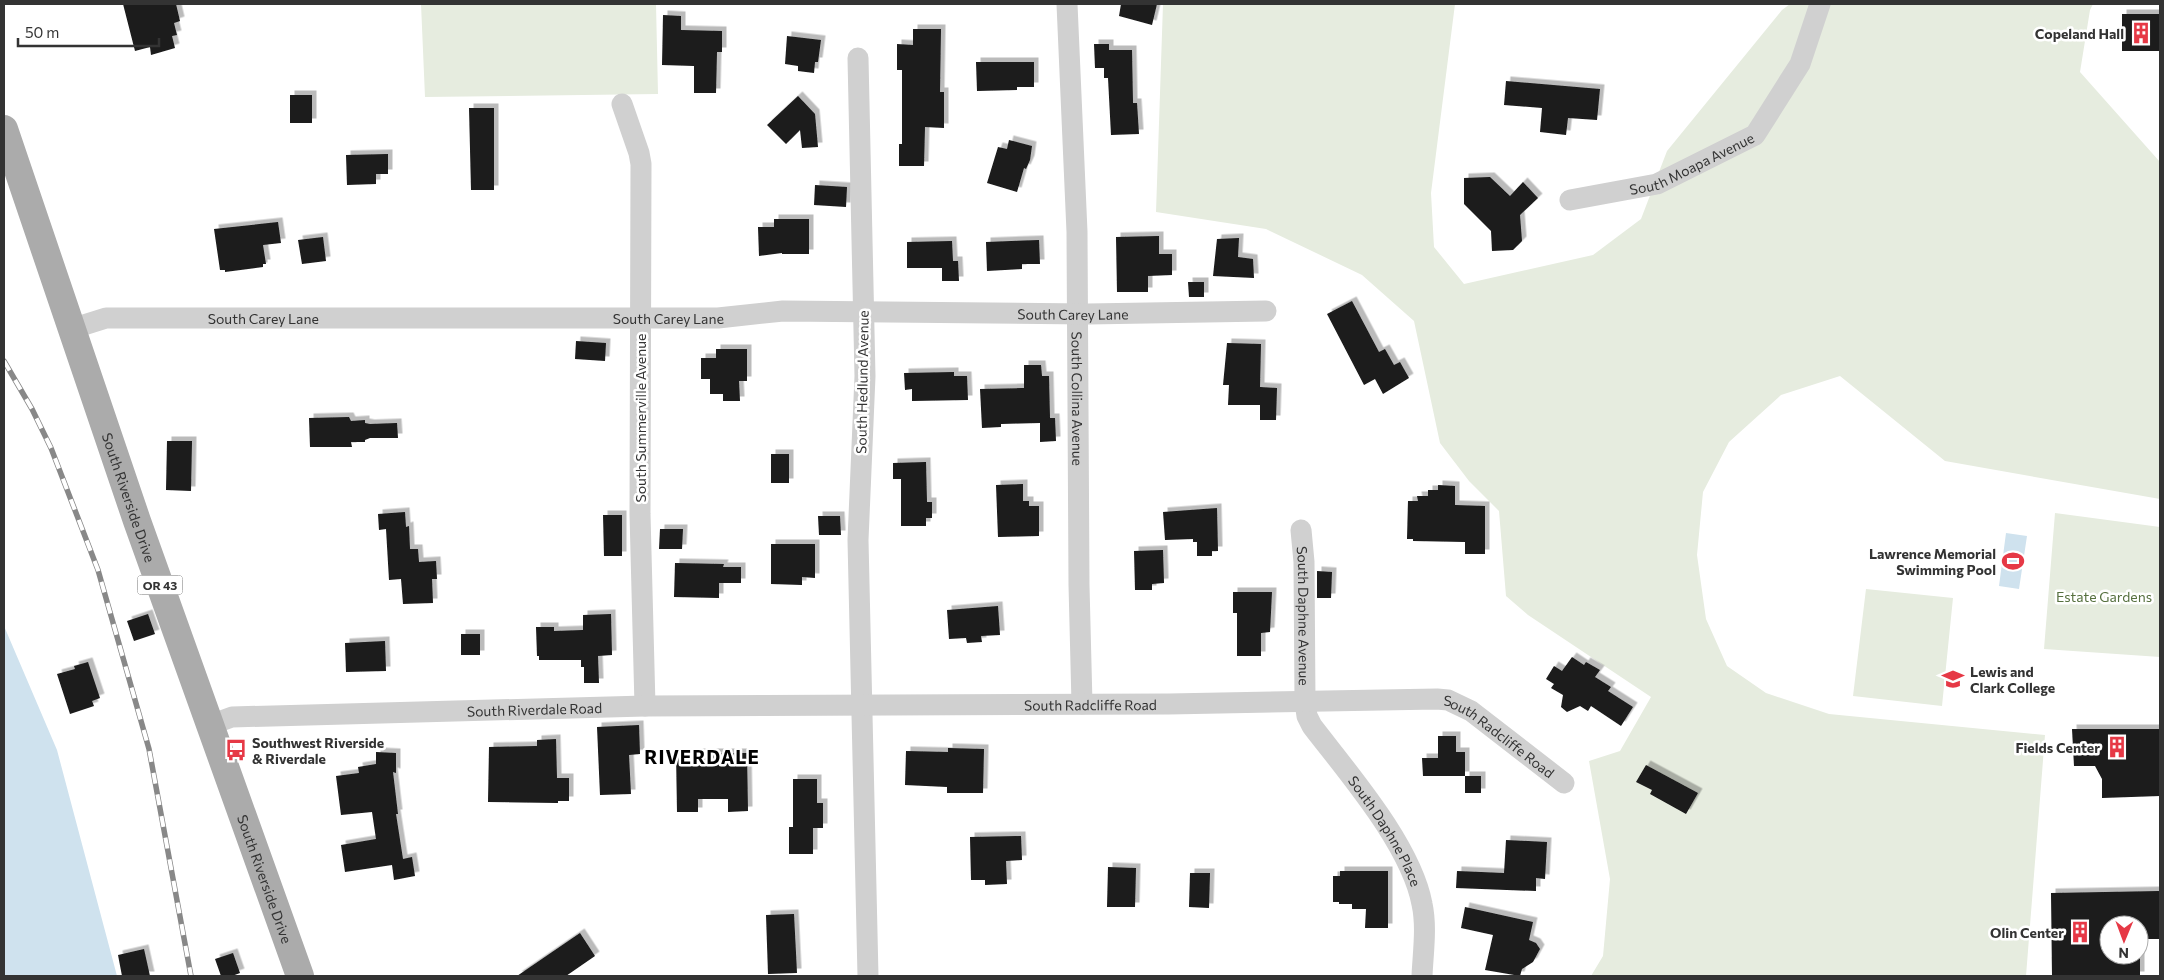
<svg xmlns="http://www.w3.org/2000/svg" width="2164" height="980" font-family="Commissioner,sans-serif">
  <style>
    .green { fill: #e6ecdf }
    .water { fill: #cfe2ee }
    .building { fill: #1a1a1a; filter: url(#shadow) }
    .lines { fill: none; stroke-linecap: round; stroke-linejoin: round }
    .minor { stroke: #d0d0d0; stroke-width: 21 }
    .primary { stroke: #ababab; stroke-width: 28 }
    .rail-casing { stroke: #888; stroke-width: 5.5 }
    .rail { stroke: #fff; stroke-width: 4; stroke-dasharray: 11; stroke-linecap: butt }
    .labels { text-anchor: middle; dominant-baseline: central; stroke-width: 5; stroke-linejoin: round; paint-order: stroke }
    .shield { fill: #fff; stroke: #707070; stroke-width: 1 }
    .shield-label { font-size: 12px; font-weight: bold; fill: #333 }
    .poi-label { font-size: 14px; font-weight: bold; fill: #333; stroke: #fff; text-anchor: end }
    .street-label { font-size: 14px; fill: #333; stroke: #fff }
    .park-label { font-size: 14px; fill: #56703f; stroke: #fff }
    .district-label { font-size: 19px; font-weight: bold; letter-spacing: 1px; fill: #000; stroke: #fff }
  </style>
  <defs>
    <filter id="shadow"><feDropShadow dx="4.5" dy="-4.5" stdDeviation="0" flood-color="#0004"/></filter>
  </defs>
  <rect width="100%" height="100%" fill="#fff"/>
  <!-- green -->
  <path class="green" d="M421,4h235l2,90 -233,3z
    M1163,4h292l-24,189 3,54 30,37 129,-29 48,-36 26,-68 115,-141 8,-6h303l-3,6 -10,62 80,90v337l-215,-38 -105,-85 -59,19 -52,47 -26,50 -6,63 9,64 21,47 39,27 63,21 216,21 -19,241h-435l12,-20 7,-77 -21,-118 31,-10 31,-54 -123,-82 -22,-19 -7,-85 -30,-30 -29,-38 -26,-122 -52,-46 -96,-46 -110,-17z
    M2055,513l105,14v130l-116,-8z
    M1866,589l87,9 -11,108 -89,-10z"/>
  <!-- water -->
  <path class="water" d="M2006,533l21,3 -8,53 -20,-3z
    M4,626l53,124 60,226h-113z"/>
  <!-- building -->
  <path class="building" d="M123,4h53l4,17 -6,2 3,12 -5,1 3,12 -24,7 -1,-8 -15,4z
    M1121,4h36l-5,21 -33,-9z
    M2122,14h38v37h-38z
    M663,15l18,1v14l41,1v21h-5l-1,41h-22v-27l-32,-1z
    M913,29h28l-1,63h4v36l-19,-1 -1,39h-25v-22h3v-74h-5v-26l16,1z
    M787,36l34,4 -3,22h-3l-1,11 -16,-2v-5l-13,-2z
    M1094,44h15v6h23l1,53h4l2,31 -28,1 -3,-57h-4v-10h-9z
    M976,62h58v25h-17v3l-40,1z
    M1506,81l94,8 -3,31 -29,-2 -2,17 -26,-3 2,-24 -38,-3z
    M290,95h22v28h-22z
    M798,96l17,18 3,33 -16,1 -2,-18 -14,14 -19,-19z
    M469,108h25v82h-23z
    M1009,140l23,6 -2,14 -4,9 -2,-1 -7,24 -30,-9 11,-36 9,2z
    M388,154v20h-12v10l-29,1 -1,-30z
    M1490,177l20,19 13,-14 15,16 -18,17 2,26 -9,9 -21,1 -1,-20 -27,-27v-26z
    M815,185l32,2 -1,20 -32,-2z
    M774,219h35v35h-27v-1l-23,3 -1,-29h16z
    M278,222l3,21 -18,2 3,19h-3v3l-38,5v-2h-5l-6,-41z
    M1159,236v18h13v21l-24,1v16h-31l-1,-55z
    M323,237l3,24 -24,3 -4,-24z
    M1239,238l-1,19 15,2 1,19 -41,-2 4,-37z
    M1039,240l1,24h-18v5l-35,2 -1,-29z
    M952,241l1,20h5l1,20h-17v-13h-35v-26z
    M1188,282h16v15h-15z
    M1352,301l27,51 6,-3 9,16 6,-3 9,16 -26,16 -8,-15 -11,6 -37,-71z
    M576,341l30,2 -1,18 -30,-2z
    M1227,343l34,1 -1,43 17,1 -1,32h-16v-15h-32l1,-20h-6z
    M716,349h31v32h-8l1,20h-17v-7h-13v-15h-9v-21h15z
    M1024,365h17l1,11h7l1,42h5l1,23 -16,1v-19l-39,1v3l-19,1 -2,-39 44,-1z
    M954,372v4h13l1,24 -56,1v-12l-7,1 -1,-17z
    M349,417l2,4 14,-1v3l5,1 27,-1 1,15h-28l-5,2v2h-14l1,5h-42l-1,-29z
    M167,441h25l-1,50 -25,-1z
    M771,454h18v29h-18z
    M926,462l1,40h5v16h-6v8h-25v-47h-8v-16z
    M1023,484v17h6v5h10v30l-41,1 -2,-52z
    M1438,485l17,1v19l30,1v48h-20v-12l-52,-1v-2h-6l1,-38h10l-1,-5h11v-6h10z
    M1217,508l1,43h-6v5h-15v-14h-4v-3l-28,1 -2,-28z
    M405,512l1,15 3,-1 1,23h8l1,13 17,-1 1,18h-5l1,24 -30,1 -2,-25 -12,1 -3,-51 -7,1 -1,-16z
    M603,515h19v41h-18z
    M818,516h22l1,19h-22z
    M660,529h23l-1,20h-23z
    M771,544h44v34l-13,-1v8l-31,-1z
    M1163,550l1,33 -12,1v6h-17l-1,-39z
    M675,563l49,1 -1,3h18v16h-22v15l-45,-1z
    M1317,571l15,1 -1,26h-14z
    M1233,592h39l-2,40 -9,1v23h-24v-43h-4z
    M998,606l2,29 -19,1 1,6 -15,1 -1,-5 -17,1 -2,-29z
    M148,614l7,20 -21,7 -7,-20z
    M611,614l1,41 -14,1 1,27h-15v-16h-3v-7h-42v-4h-2l-1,-29h18v4l29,-1v-15z
    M461,634h19v21h-19z
    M385,641l1,30 -40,1 -1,-29z
    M1572,657l12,8 2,-3 14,8 -5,7 16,10 -3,4 25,16 -12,19 -30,-20 -3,5 -8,-5 -13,6 -6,-5 2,-12 -12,-7 3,-4 -8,-5 8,-13 8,5z
    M88,662l12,36 -8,3 2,5 -24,8 -13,-40 18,-5 -1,-3z
    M639,725l1,29 -11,1 2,39 -31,1 -3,-68z
    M2072,729h88v67l-58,2v-19l-7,-13h-21z
    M1438,736h18v16h9v24h-42l-1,-18h16z
    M556,739l1,39h12v23h-11v2l-70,-1 1,-55 48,-1v-6z
    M948,748l36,1 -1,44h-36v-6l-42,-2 1,-34 42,1z
    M376,752l20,1v20l-3,-1 5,42h-2l7,45 9,-2 3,19 -21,4 -2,-15 -47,7 -4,-27 35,-6 -4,-27 -31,3 -5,-39 23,-3 -1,-6 18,-3z
    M676,753h71l1,58 -20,1v-13h-30v13h-21z
    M1646,765l52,28 -12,21 -36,-20 2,-4 -16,-8z
    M1465,776h16v17h-16z
    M793,779h24v24h6v25h-10v26h-24v-27h4z
    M1021,836l1,24 -16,1 1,23 -22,1v-5h-14l-1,-43z
    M1506,840l41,2 -2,37 -9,-1v13l-80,-3 1,-17 47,2z
    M1108,867l28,1 -1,39h-28z
    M1340,871h48v57h-23l1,-19h-14v-5h-13v-2h-6v-26h7z
    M1190,873h20l-1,35 -20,-1z
    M2160,891v48h-21v-14h-30v30h31v21h-88l-1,-83z
    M1465,907l68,15 -4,18 7,3 4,6 -7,13 -11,7 -2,7 -35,-6 8,-35 -32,-7z
    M794,914l3,59 -29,1 -2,-59z
    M580,933l15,23 -29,20h-49z
    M144,949l6,27h-28l-4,-21z
    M233,953l7,20 -8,3h-11l-6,-17z"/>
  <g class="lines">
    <!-- minor -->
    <g class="minor">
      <path id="s1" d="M1067,4l10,228 2,353 3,119"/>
      <path d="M858,58l7,318 -7,164 10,436"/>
      <path d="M622,104l17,49 2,11 -1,350 5,192"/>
      <path id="s2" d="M1570,200l87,-16 98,-49 45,-71 20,-60"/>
      <path id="s3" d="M71,329l35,-11h612l65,-7 305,3 178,-3"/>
      <path id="s4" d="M1301,530l3,32 1,140 2,14 5,10c36,47 99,119 110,178 5,23 1,49 0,72"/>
      <path id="s5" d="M210,725l22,-8 413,-11 524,-2 268,-5 11,1 23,11 93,72"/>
    </g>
    <!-- primary -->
    <path class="primary" id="s6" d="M4,129l133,392 163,455"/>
    <!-- rail casing -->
    <g class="rail-casing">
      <path id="rail" d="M4,361l28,48 19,39 47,122 51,179 42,227"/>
    </g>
    <!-- rail -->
    <use href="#rail" class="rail"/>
  </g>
  <!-- icons -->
  <defs>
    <g id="building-bare" transform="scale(1.725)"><path d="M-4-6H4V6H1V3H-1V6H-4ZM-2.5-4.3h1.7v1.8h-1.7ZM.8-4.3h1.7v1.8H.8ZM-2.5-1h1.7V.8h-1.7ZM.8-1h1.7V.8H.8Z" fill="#e63946" stroke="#fff" stroke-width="2.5" paint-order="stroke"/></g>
    <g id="stadium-bare" transform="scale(1.725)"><path d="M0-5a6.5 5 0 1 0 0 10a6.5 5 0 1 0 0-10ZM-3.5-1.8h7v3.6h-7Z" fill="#e63946" stroke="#fff" stroke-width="2.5" paint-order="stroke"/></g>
    <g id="university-bare" transform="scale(1.725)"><path d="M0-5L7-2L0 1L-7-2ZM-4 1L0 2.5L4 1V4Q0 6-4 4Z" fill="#e63946" stroke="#fff" stroke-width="2.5" paint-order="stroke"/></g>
    <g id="bus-bare" transform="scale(1.725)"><path d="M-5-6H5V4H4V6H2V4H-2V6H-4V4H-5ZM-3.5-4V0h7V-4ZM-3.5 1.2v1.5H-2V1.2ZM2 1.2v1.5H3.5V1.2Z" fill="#e63946" stroke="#fff" stroke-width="2.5" paint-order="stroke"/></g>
  </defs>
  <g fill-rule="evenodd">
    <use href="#building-bare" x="2141" y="33"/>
    <use href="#stadium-bare" x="2013" y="561"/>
    <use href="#university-bare" x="1953" y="679"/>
    <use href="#building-bare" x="2117" y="747"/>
    <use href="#bus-bare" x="236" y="750"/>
    <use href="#building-bare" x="2080" y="932"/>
  </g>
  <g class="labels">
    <!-- shield labels -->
    <rect class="shield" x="137.5" y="575.5" width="45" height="19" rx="4"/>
    <g class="shield-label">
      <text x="160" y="585">OR 43</text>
    </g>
    <!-- poi labels -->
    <g class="poi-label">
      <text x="2124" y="33">Copeland Hall</text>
      <text x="1996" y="553">Lawrence Memorial<tspan x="1996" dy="16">Swimming Pool</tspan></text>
      <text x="1970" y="671" text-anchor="start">Lewis and<tspan x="1970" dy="16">Clark College</tspan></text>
      <text x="252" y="742" text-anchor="start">Southwest Riverside<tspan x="252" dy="16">&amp; Riverdale</tspan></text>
      <text x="2100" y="747">Fields Center</text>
      <text x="2064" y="932">Olin Center</text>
    </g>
    <!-- street labels -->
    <g class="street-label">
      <text stroke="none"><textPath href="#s2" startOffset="128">South Moapa Avenue</textPath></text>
      <text stroke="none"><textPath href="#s3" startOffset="1004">South Carey Lane</textPath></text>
      <text stroke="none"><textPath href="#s3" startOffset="599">South Carey Lane</textPath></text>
      <text stroke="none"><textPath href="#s3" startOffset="194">South Carey Lane</textPath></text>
      <text transform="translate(862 382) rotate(-89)">South Hedlund Avenue</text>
      <text stroke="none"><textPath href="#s1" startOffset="395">South Collina Avenue</textPath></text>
      <text transform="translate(640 418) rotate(-90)">South Summerville Avenue</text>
      <text stroke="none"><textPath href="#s6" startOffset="389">South Riverside Drive</textPath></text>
      <text stroke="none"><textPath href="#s4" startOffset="86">South Daphne Avenue</textPath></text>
      <text stroke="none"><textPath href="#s5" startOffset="882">South Radcliffe Road</textPath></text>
      <text stroke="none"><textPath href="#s5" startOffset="326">South Riverdale Road</textPath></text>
      <text stroke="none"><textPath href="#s5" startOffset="1302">South Radcliffe Road</textPath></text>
      <text stroke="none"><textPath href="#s4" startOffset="326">South Daphne Place</textPath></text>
      <text stroke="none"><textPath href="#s6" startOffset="794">South Riverside Drive</textPath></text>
    </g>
    <!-- park labels -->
    <g class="park-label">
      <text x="2104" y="596">Estate Gardens</text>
    </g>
    <!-- district labels -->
    <g class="district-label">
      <text x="702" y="756">RIVERDALE</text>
    </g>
  </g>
  <!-- border -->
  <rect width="2164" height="980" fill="none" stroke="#333333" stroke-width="10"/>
  <!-- north arrow -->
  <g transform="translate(2124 940) rotate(181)"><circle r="24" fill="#ffffff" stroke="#adadad"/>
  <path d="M0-4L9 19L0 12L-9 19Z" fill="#e63946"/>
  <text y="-8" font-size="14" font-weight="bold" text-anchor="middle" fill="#333333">N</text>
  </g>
  <!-- scale -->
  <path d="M18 38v8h141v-8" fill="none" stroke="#333333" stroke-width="2.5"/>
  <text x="25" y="38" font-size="15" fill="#333333" stroke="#ffffff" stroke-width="4" paint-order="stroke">50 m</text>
</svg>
